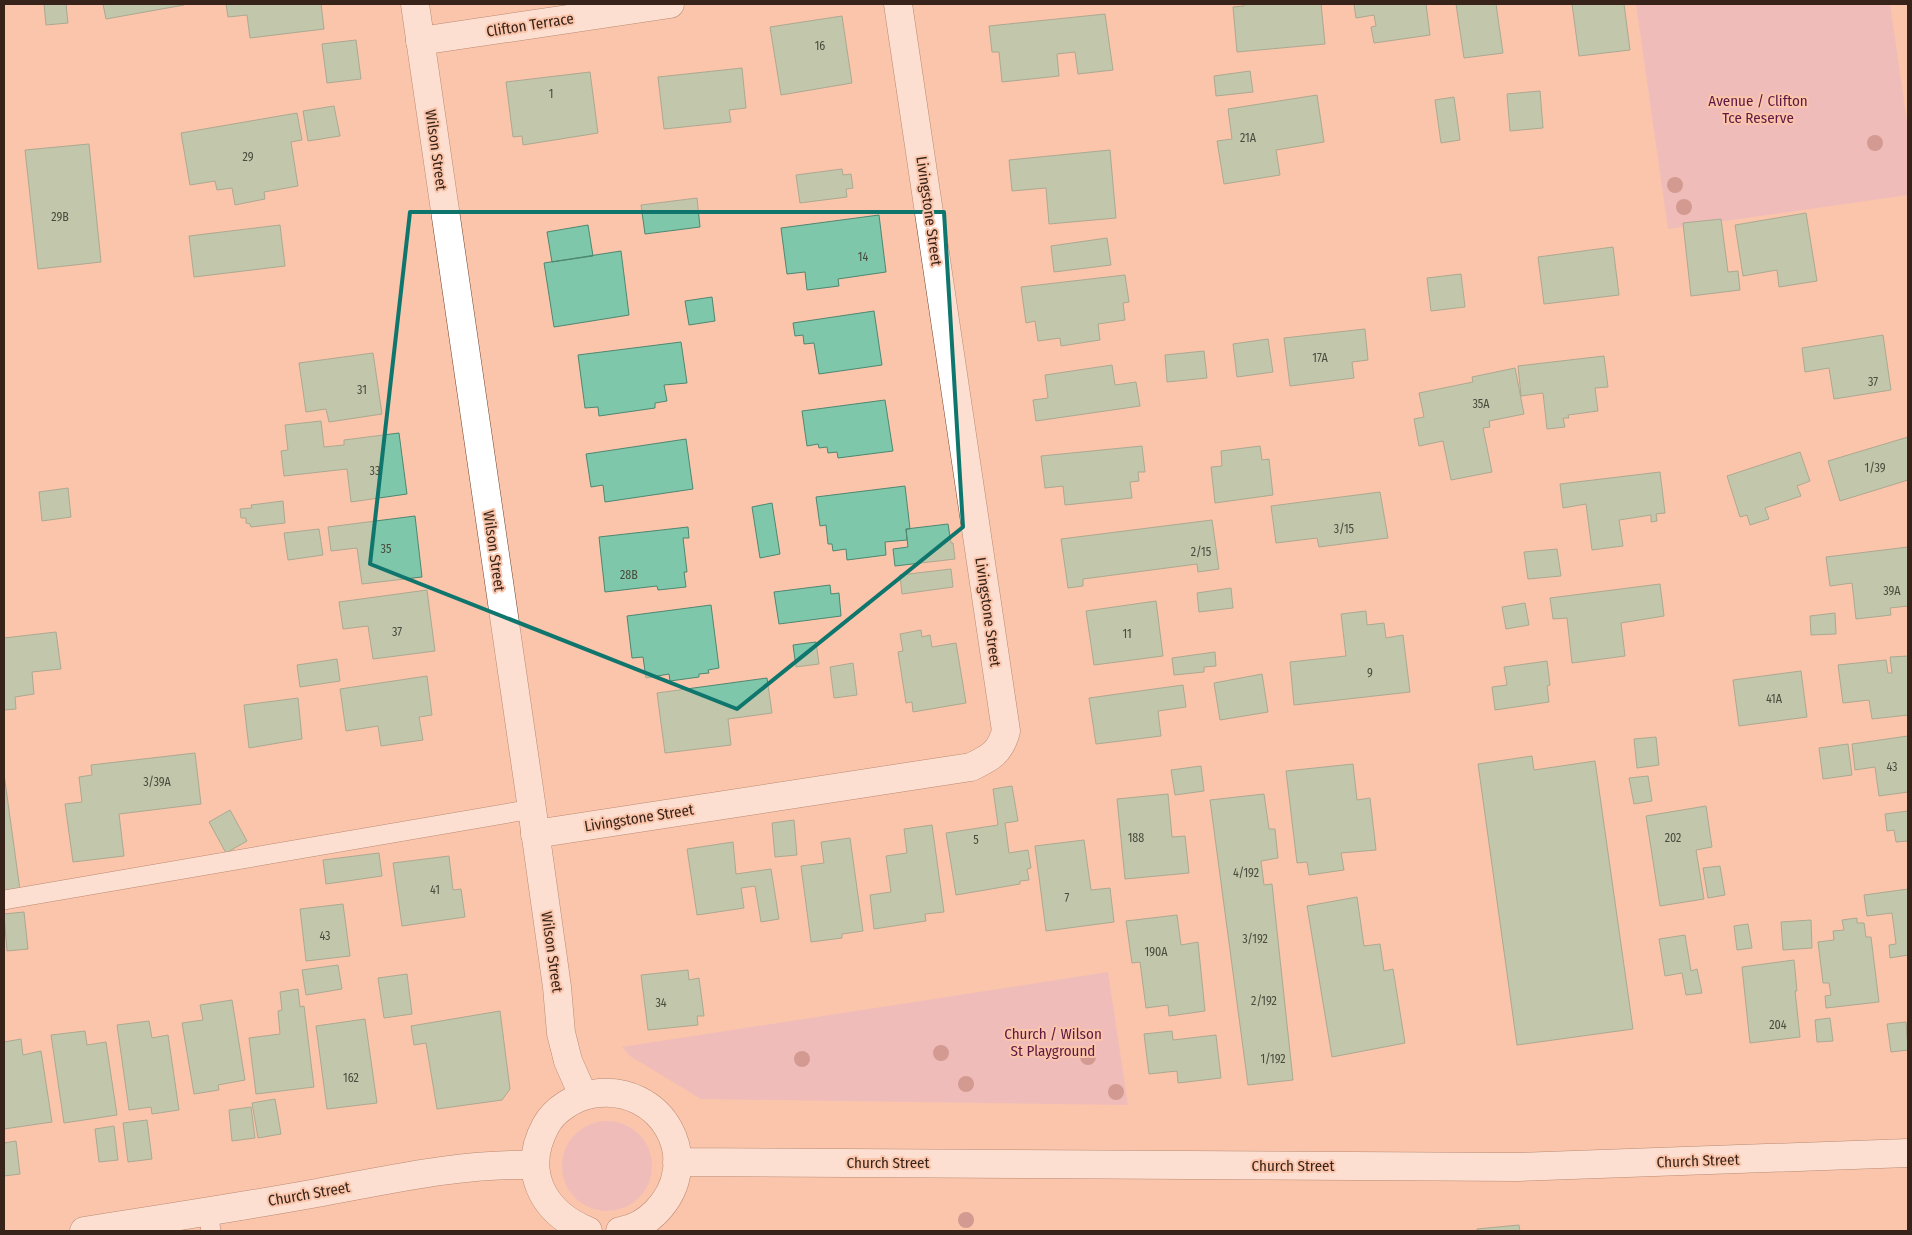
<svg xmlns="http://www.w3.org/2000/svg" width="1912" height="1235" font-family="'Fira Sans Condensed',sans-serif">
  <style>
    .green { fill: #e5b2cc }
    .building { fill: #7fc7aa; stroke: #4e8771 }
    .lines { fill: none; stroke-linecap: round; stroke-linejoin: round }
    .lane-casing { stroke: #6f432d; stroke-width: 20 }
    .street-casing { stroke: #6f432d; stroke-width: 29 }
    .secondary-casing { stroke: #6f432d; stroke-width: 29 }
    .lane { stroke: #fff; stroke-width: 19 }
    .street { stroke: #fff; stroke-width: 28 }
    .secondary { stroke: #fff; stroke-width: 28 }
    .tree { fill: #a56672 }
    .marked { fill: none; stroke: #0f766e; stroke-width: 4; stroke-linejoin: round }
    .labels { text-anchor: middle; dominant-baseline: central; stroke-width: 4; stroke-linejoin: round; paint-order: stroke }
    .number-label { font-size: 12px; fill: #494c3d }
    .street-label { font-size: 15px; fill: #372319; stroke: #fac5ab }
    .park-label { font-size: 15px; fill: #5f1844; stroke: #fac5ab }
  </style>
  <rect width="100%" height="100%" fill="#fac5ab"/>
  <!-- green -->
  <path class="green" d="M1636,4h254l18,124v67l-240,34z
    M1108,972l20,133 -427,-6 -71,-43 -8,-9z
    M562 1166a45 45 0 1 1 90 0a45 45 0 1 1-90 0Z"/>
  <!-- building -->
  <path class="building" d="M44,4h22l2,19 -22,2z
    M103,4h80l1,1 -78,14z
    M226,4h95l3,25 -74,9 -3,-23 -19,2z
    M1243,4h78l4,40 -88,8 -4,-45 11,-1z
    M1354,4h72l4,31 -56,8 -3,-16 5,-1 -2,-11 -18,3z
    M1456,4h40l7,49 -39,5z
    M1572,4h52l6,46 -51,6z
    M1105,14l8,56 -35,4 -3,-22 -18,2 2,22 -57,6 -3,-30h-7l-3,-26z
    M842,16l10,67 -71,12 -11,-68z
    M356,40l5,39 -34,4 -5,-39z
    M742,68l4,40 -17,2 2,12 -67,7 -6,-52z
    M1250,71l3,21 -37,4 -2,-20z
    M590,72l8,61 -75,12 -1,-9 -9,1 -7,-55z
    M1540,91l3,37 -33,3 -3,-37z
    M1317,95l7,47 -48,8 4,25 -56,9 -7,-43 15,-2 -4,-30z
    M1454,97l6,43 -19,3 -6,-43z
    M334,106l6,30 -32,5 -5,-30z
    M297,113l5,27 -11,2 7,44 -34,6 1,7 -30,6 -3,-17 -15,2 -2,-9 -25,4 -9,-52z
    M89,144l12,118 -63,7 -13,-119z
    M1110,150l6,68 -67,6 -3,-36 -34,3 -3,-31z
    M842,169l1,6 8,-1 2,14 -7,1 1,8 -47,6 -4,-28z
    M697,198l3,29 -55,7 -4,-29z
    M1806,213l11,68 -38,6 -2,-17 -34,6 -8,-51z
    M879,215l7,57 -48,7 1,7 -32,4 -2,-18 -18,2 -6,-46z
    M1721,219l7,53 10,-1 2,19 -49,6 -8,-73z
    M280,225l5,41 -91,11 -5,-41z
    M588,225l5,31 -41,6 -5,-30z
    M1107,238l4,27 -57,7 -3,-26z
    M1613,247l6,48 -75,9 -6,-47z
    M621,251l8,64 -75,12 -10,-64z
    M1461,274l4,33 -34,4 -4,-33z
    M1125,275l4,27 -6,1 2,17 -27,4 2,16 -39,6 -1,-8 -22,3 -3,-20 -9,2 -5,-36z
    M712,297l3,24 -26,4 -4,-24z
    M874,311l8,54 -63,9 -5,-31 -10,1 -1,-9 -8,1 -2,-13z
    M1365,329l3,31 -16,2 2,16 -64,8 -6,-48z
    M1883,335l8,55 -57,9 -5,-31 -24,4 -3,-24z
    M1268,339l5,33 -36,5 -4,-33z
    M681,342l6,41 -23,2 3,16 -12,2v5l-56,8 -1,-9 -13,1 -7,-53z
    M1204,351l3,27 -40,4 -2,-27z
    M373,353l9,61 -53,8 -3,-13 -20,3 -7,-49z
    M1604,356l4,31 -13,1 3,23 -30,4 1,3h-6l2,9 -18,2 -4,-36 -22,3 -3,-30z
    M1112,365l3,20 21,-3 4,24 -104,15 -3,-21 15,-2 -3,-23z
    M1515,368l9,46 -35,7 1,6 -7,1 9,44 -41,8 -8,-39 -24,5 -5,-27 10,-2 -5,-24 54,-11 -1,-5z
    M885,400l8,51 -55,7 -1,-6 -9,1 -1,-6 -8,1 -1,-4 -11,2 -5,-35z
    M321,421l3,26 20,-2v-5l55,-7 8,61 -56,8 -4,-33 -63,7 -3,-25 7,-1 -3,-25z
    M1908,437v43l-68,21 -12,-40z
    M686,439l7,50 -88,13 -2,-17 -12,2 -5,-33z
    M1142,446l3,26h-7l1,9 -9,1 2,16 -67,7 -2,-19 -18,2 -4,-32z
    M1260,446l2,14 7,-1 4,36 -58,8 -4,-36 11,-1 -1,-15z
    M1800,452l10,29 -13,5 4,10 -36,12 4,11 -19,6 -3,-10 -7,2 -13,-41z
    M1660,472l5,41 -9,1 1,7 -6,1v-7l-32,5 4,26 -31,4 -6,-46 -23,4 -3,-24z
    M905,486l5,43h-4l1,11 -22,2 1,13 -39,5 -1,-11 -13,2 -1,-7h-4l-2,-19 -6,1 -4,-29z
    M68,488l3,29 -29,4 -3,-29z
    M1380,492l8,46 -69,9 -2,-9 -41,5 -5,-37z
    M283,501l2,22 -34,4 -1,-3 -4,-1v-5h-5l-1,-9 12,-1 -1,-3z
    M772,503l8,51 -20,4 -8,-51z
    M415,516l7,61 -60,7 -5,-36 -26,3 -3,-24z
    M1212,520l7,49 -21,3 -1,-8 -114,15v7l-15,2 -7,-49z
    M948,524l3,19h2l2,16 -60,7 -2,-17 15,-2 -2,-18z
    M688,527l1,11h-6l4,34h-3l2,15 -28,3 -1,-4 -52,6 -6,-55z
    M319,529l4,26 -35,5 -4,-27z
    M1908,547v59l-18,2 1,7 -35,4 -4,-36 -22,3 -4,-29z
    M1557,549l4,27 -33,3 -4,-27z
    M951,569l2,18 -51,7 -2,-19z
    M1660,584l4,32 -43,7 4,33 -53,7 -5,-45 -14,1 -3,-21z
    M830,585l1,9 8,-1 2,23 -62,8 -5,-32z
    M1231,588l2,20 -34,4 -2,-19z
    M427,590l8,61 -62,8 -5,-33 -25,3 -4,-27z
    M1156,601l7,55 -69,9 -8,-54z
    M1525,603l4,22 -23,4 -4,-22z
    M711,605l8,63 -11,2 1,3 -10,1v3l-29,4 -1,-7 -23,4 -3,-21 -11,1 -5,-42z
    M1366,611l1,14 17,-2 2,15 17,-3 7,57 -116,13 -4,-43 56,-6 -5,-42z
    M1835,613l1,21 -25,1 -1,-19z
    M921,630l1,7 8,-2 2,12 24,-4 10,60 -53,9 -1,-10 -6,1 -8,-51 5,-1 -3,-17z
    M56,632l5,37 -29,3 2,22 -19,3 1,12 -12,1v-72z
    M816,642l3,22 -23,3 -3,-22z
    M1215,652l1,14 -12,1v5l-30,3 -2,-17z
    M1908,656v59l-36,4 -3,-19 -26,3 -5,-38 48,-5 2,13h4l-2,-16z
    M337,659l3,22 -40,6 -3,-22z
    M1547,661l3,24 -3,1 2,16 -54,8 -3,-23 15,-2 -3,-18z
    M853,663l4,32 -23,3 -4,-31z
    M1801,671l6,46 -68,9 -6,-46z
    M1262,674l6,38 -48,8 -6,-37z
    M427,676l5,39 -13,2 4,23 -42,6 -3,-20 -32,5 -6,-42z
    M767,678l5,35 -44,6 3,26 -66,8 -8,-60z
    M1183,685l3,22 -28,4 3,25 -65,8 -7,-46z
    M298,698l4,41 -53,9 -5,-43z
    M1908,736v56l-29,4 -4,-29 -20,3 -3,-26z
    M1656,737l3,28 -22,3 -3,-29z
    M1848,744l4,31 -29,4 -4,-31z
    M195,753l6,51 -82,10 5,42 -51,6 -8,-58 17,-2 -3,-25 13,-2 -1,-10z
    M1532,756l2,14 61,-9 38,268 -116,16 -39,-281z
    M1353,764l4,36 13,-2 6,52 -35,3 3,17 -35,5 -2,-13 -10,1 -11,-92z
    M1201,766l3,25 -29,4 -4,-25z
    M4,774l16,116 -16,2z
    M1648,776l4,25 -18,3 -5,-26z
    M1012,786l6,35 -13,2 4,30 19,-3 3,18 -4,1 2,11 -9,1v3l-64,11 -10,-62 52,-8 -5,-36z
    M1168,794l4,43 13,-1 4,37 -64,6 -8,-80z
    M1264,794l5,35h6l3,29 -17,3 3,24 8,-1 21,196 -45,5 -38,-285z
    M1706,806l6,41 -16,3 8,49 -44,7 -14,-90z
    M230,810l17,31 -21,12 -17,-31z
    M1908,811v30l-12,1 -2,-12 -7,1 -2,-17z
    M794,820l3,35 -22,2 -3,-34z
    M932,825l12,87 -19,2 1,7 -52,8 -4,-34 21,-3 -5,-36 21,-3 -3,-24z
    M850,838l13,93 -21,3v4l-31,4 -10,-76 23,-3 -3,-21z
    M1084,840l7,50 19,-2 4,34 -68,9 -11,-85z
    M733,842l3,32 35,-5 8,50 -18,3 -6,-36 -14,2 3,20 -47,7 -10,-66z
    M379,853l3,23 -56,8 -3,-24z
    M449,856l4,34 8,-1 4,28 -63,9 -9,-63z
    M1720,866l5,29 -17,3 -5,-30z
    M1908,889v66l-18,3 -1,-13 7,-1 -4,-31 -25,3 -3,-21z
    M1357,897l7,49 16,-2 4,27 9,-2 12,74 -73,14 -25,-151z
    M343,904l7,52 -44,5 -6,-52z
    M24,912l4,37 -21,2 -3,-37z
    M1177,915l4,30 17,-3 7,69 -36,5 -1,-11 -22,3 -6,-46 -8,1 -6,-42z
    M1857,918v5h7l2,14h5l8,65 -53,6 -1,-12 6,-1 -2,-12h-6l-5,-41 16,-2 -1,-9 11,-1 -2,-10z
    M1811,920l1,28 -29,2 -2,-28z
    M1748,924l4,24 -15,2 -3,-24z
    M1685,935l6,36 6,-2 5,24 -16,2 -4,-22 -17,3 -6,-37z
    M1794,960l3,31h-2l5,46 -50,6 -8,-76z
    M338,965l4,24 -36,6 -4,-25z
    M688,970l1,10 10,-2 5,38h-7l1,9 -50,5 -7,-55z
    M407,974l5,40 -28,4 -6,-40z
    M298,989l2,18 4,-1 10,81 -58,7 -7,-56 31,-4 -2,-23 4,-1 -2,-18z
    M232,1000l13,80 -27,5 1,5 -25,4 -12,-71 21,-3 -3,-15z
    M500,1011l10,78 -8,11 -65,9 -11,-66 -12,2 -3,-19z
    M1830,1018l3,23 -16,1 -2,-22z
    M365,1019l12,84 -50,6 -11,-83z
    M149,1021l3,17 16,-3 11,75 -27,4 -1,-7 -22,3 -12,-85z
    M1906,1022l2,28 -17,2 -4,-28z
    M85,1031l2,14 19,-3 11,73 -53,8 -13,-88z
    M1172,1031l1,9 43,-5 5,43 -43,5 -1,-12 -28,3 -5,-40z
    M21,1039l2,16 18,-4 11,71 -48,7v-87z
    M275,1099l6,35 -23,4 -6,-35z
    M251,1107l4,31 -23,3 -3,-31z
    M147,1120l5,39 -24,3 -5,-39z
    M114,1126l4,34 -19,2 -4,-33z
    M16,1141l4,33 -16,2v-33z
    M1519,1225l1,6h-43v-2z"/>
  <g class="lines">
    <!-- lane casing -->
    <g class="lane-casing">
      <path id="lane" d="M4,900l528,-91
        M208,1211l3,20"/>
    </g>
    <!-- street casing -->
    <g class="street-casing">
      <path id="street" d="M420,41l250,-37
        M535,834l436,-67c19,-9 29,-14 35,-36l-108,-727"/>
    </g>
    <!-- secondary casing -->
    <g class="secondary-casing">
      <path id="secondary" d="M415,4l117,805 25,178 4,46 7,28 15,34
        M677,1162l840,5 391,-14
        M84,1231c78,-12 155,-24 233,-38 72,-13 144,-30 218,-28
        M588,1231c-46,-19 -67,-60 -42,-106 9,-16 29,-28 46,-31 70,-12 114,67 64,118 -10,10 -22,17 -36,19"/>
    </g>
    <!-- lane -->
    <use href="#lane" class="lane"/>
    <!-- street -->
    <use href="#street" class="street"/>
    <!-- secondary -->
    <use href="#secondary" class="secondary"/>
  </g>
  <!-- trees -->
  <g class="tree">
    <circle cx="1875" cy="143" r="8"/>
    <circle cx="1675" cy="185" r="8"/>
    <circle cx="1684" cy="207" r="8"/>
    <circle cx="941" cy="1053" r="8"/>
    <circle cx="1088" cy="1057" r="8"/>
    <circle cx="802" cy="1059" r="8"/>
    <circle cx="966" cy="1084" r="8"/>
    <circle cx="1116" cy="1092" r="8"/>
    <circle cx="966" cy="1220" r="8"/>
  </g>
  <!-- marked area -->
  <path d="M0 0H1912V1235H0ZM410,212h534l19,315 -226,182 -367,-145z" fill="#fac5ab" fill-opacity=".55" fill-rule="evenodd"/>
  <path class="marked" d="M410,212h534l19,315 -226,182 -367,-145z"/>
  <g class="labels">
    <!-- number labels -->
    <g class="number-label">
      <text x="820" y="46">16</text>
      <text x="551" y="94">1</text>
      <text x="1248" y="138">21A</text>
      <text x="248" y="157">29</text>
      <text x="60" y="217">29B</text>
      <text x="863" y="257">14</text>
      <text x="1320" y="358">17A</text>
      <text x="1873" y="382">37</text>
      <text x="362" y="390">31</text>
      <text x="1481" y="404">35A</text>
      <text x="1875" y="468">1/39</text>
      <text x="375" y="471">33</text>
      <text x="1344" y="529">3/15</text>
      <text x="386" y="549">35</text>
      <text x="1201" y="552">2/15</text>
      <text x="629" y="575">28B</text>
      <text x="1892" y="591">39A</text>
      <text x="397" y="632">37</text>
      <text x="1127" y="634">11</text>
      <text x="1370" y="673">9</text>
      <text x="1774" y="699">41A</text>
      <text x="1892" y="767">43</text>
      <text x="157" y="782">3/39A</text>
      <text x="1136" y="838">188</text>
      <text x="1673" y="838">202</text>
      <text x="976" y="840">5</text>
      <text x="1246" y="873">4/192</text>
      <text x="435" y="890">41</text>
      <text x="1067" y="898">7</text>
      <text x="325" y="936">43</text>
      <text x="1255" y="939">3/192</text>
      <text x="1156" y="952">190A</text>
      <text x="1264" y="1001">2/192</text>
      <text x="661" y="1003">34</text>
      <text x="1778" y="1025">204</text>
      <text x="1273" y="1059">1/192</text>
      <text x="351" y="1078">162</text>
    </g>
    <!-- street labels -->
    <g class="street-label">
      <text transform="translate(530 25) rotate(-9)">Clifton Terrace</text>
      <text transform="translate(436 150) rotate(82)">Wilson Street</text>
      <text transform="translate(929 211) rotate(82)">Livingstone Street</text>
      <text transform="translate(494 551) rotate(82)">Wilson Street</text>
      <text transform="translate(988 612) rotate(82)">Livingstone Street</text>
      <text transform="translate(639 818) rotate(-9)">Livingstone Street</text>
      <text transform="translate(552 952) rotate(82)">Wilson Street</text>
      <text transform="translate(1698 1161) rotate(-2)">Church Street</text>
      <text x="888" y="1163">Church Street</text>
      <text x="1293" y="1166">Church Street</text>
      <text transform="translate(309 1194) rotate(-10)">Church Street</text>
    </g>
    <!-- park labels -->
    <g class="park-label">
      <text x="1758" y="101">Avenue / Clifton<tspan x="1758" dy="17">Tce Reserve</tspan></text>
      <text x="1053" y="1034">Church / Wilson<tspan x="1053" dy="17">St Playground</tspan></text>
    </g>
  </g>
  <!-- border -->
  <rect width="1912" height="1235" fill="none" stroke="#372319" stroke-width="10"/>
</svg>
